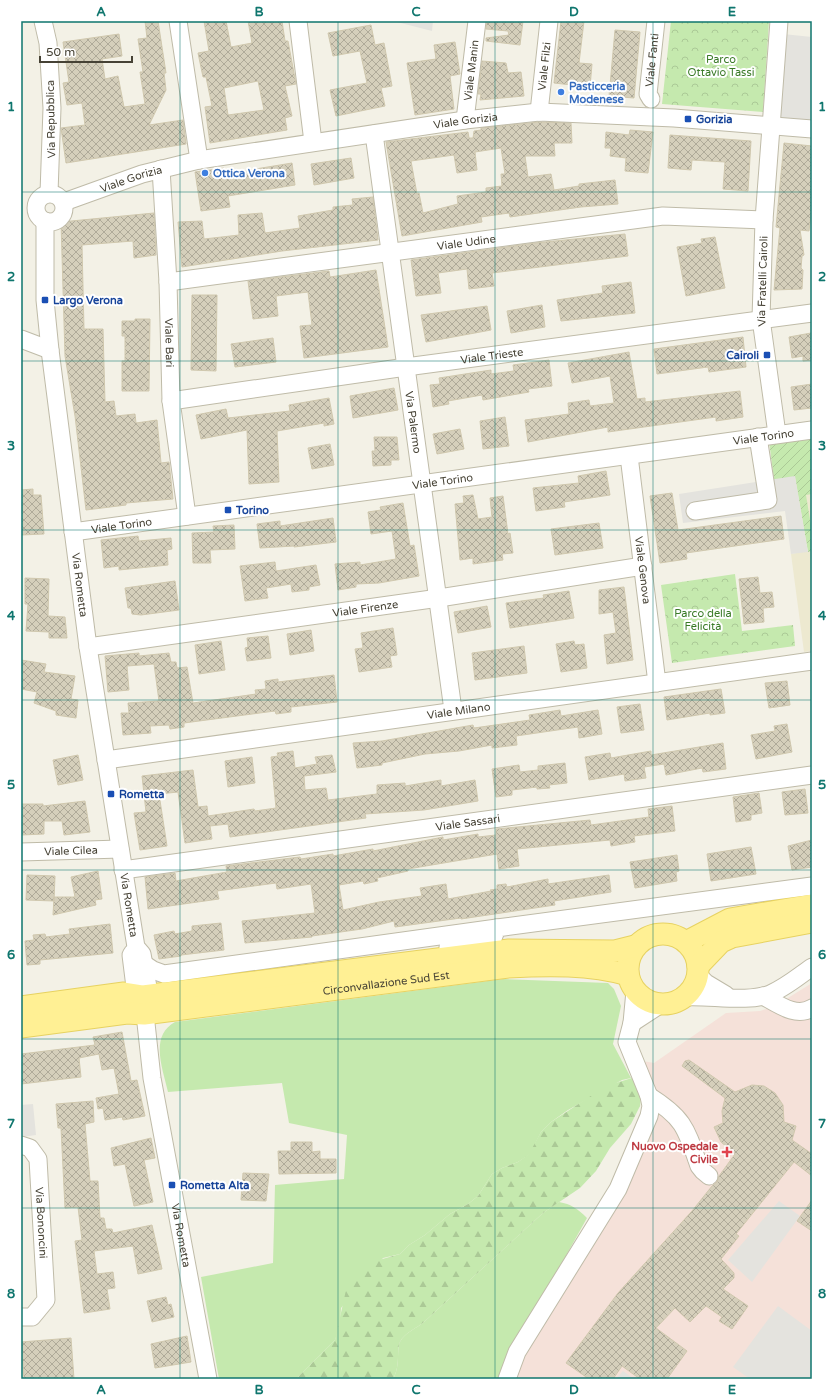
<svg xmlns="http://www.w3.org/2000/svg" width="833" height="1400" font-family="'Varela Round',sans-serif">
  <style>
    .education { fill: #ede9d0 }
    .medical { fill: #f5e1d9 }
    .grass { fill: #c5e9ae }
    .forest { fill: url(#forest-firs) }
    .park { fill: url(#park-crowns) }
    .garden { fill: url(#garden-furrows) }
    .parking { fill: #e4e3de }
    .building { fill: url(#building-cross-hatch); stroke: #d0c8ae; fill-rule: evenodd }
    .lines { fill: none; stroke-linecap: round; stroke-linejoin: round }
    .minor-casing { stroke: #bfbba8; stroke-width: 19 }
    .major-casing { stroke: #e7d261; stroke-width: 23 }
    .minor { stroke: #fff; stroke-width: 17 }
    .major { stroke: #fff094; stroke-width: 21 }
    .grid { fill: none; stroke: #0f766e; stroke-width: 1; stroke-opacity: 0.55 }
    .shop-dot { fill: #3f7fe0; stroke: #fff; stroke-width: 1.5 }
    .transit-dot { fill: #1a4fb4; stroke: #fff; stroke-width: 1.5 }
    .health-dot { fill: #e0444e; stroke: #fff; stroke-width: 1.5 }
    .labels { text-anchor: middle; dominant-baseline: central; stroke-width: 4; stroke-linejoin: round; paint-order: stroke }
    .park-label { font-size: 11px; fill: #3a7a27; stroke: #fff }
    .street-label { font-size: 11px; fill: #464235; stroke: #fff }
    .shop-label { font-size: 11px; font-weight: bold; fill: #366cbe; stroke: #fff; text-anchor: start }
    .transit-label { font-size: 11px; font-weight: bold; fill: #164399; stroke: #fff; text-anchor: start }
    .health-label { font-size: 11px; font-weight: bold; fill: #be3a42; stroke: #fff; text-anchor: end }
    .neatline { fill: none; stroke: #0f766e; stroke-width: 1.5 }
    .grid-label { font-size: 13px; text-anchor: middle; font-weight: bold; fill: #0f766e }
  </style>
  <defs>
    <pattern id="forest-firs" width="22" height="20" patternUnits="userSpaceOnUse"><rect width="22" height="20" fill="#c5e9ae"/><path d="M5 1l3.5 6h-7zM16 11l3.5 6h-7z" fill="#abc996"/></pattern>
    <pattern id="park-crowns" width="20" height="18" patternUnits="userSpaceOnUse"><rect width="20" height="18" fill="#c5e9ae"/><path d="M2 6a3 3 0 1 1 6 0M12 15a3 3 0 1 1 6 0" fill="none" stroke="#abc996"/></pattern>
    <pattern id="garden-furrows" width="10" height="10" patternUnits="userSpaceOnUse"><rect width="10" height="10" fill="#c5e9ae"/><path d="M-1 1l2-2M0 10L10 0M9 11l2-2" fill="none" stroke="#abc996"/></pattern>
    <pattern id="building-cross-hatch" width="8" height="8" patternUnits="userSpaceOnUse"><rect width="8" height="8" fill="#d5cfbb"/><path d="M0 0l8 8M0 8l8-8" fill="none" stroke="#afaa99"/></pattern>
  </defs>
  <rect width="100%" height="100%" fill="#f3f1e6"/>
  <!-- education -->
  <path class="education" d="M812,435v216l-8,1 -13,-98 17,-3 -13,-74 -21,3z"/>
  <!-- medical -->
  <path class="medical" d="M812,983v396h-296l1,-8 10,-20 128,-232 -12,-58 11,2 72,-50 34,-2 15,-5z"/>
  <!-- grass -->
  <path class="grass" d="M503,979l105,4 6,6 7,17 -8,38 18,34 -9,2 -54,30 -17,12 -10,10 -11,22 -12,8 -16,6 -10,6 -14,22 -10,8 -18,10 -25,21 -16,10 -9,9 -17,4 -42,50 -1,17 -5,15 -39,39h-77l-18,-102 72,-14 2,-78 69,-6 3,-44 -58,-12 -7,-40 -114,9c-5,-23 -19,-56 7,-70z
    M559,1202c12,2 19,7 28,16l-90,161h-104c8,-14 3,-28 7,-37 4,-9 17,-14 24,-20l119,-109z"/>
  <!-- forest -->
  <path class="forest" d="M632,1078l9,20 -1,8 -9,18 -21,24 -14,23 -16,17 -37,25 -119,109c-7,6 -20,11 -24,20 -4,9 1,23 -7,37h-97l39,-39 11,-50 9,-15 10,-11 35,-10 9,-9 16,-10 25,-21 18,-10 10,-8 14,-22 10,-6 16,-6 11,-8 12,-22 10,-10 55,-36z"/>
  <!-- park -->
  <path class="park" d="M671,21h98l-6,91 -101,-8z
    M735,574l7,57 51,-6 2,21 -123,17 -11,-78z"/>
  <!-- garden -->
  <path class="garden" d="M812,435v59l-6,1 6,37v19l-4,1 -13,-75 -21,3 -5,-39z"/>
  <!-- parking -->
  <path class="parking" d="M393,21h40l-1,10z
    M783,34l29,3v84l-33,-2z
    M795,476l13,76 -17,2 -6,-43 -102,12 -4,-29z
    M33,1104l3,31 -15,2v-32z
    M779,1201l21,15 -48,66 -24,-22z
    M778,1306l34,25v48h-62l-17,-12z
    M623,1371l11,8h-18z"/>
  <!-- building -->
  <path class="building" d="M145,21h13l8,52h-2l2,17 -17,35 34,-5 3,24 -120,19 -5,-35 24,-3 -3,-22 -15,2 -4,-22 6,-1 -6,-40 56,-8 3,22 -20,3 3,20 13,-3 6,31 21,-3 -5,-32h3l-5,-33 9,-1z
    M204,21h22l5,26 21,-4 -4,-22h34l3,20h3l8,43 -11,2 7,30 -7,2 2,12 -77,13 -5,-36 7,-1 -6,-29h-3l-5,-24 11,-2zM258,81l6,29 -36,5 -4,-27z
    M487,21h36l-3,24 -34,-4v-3l23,-3 -1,-4 -22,-2z
    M561,21h23l-5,42 13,1 -2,23 -36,-4z
    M371,25l4,20 9,-2 8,43 -11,2 4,18 -49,10 -6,-26 37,-7 -7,-32 -27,5 -5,-23z
    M615,30l25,2 -6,66 -25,-2z
    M455,42l5,32 -10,2 4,33 -39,6 -8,-52 29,-4 -2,-14z
    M482,61l24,2 2,10 13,-1 3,24 -44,4 1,-6h-3z
    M539,122l32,1 1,20h-18l1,13h-30l3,21 23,-3 3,16 25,-4v-2l36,-4 3,24 -37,3 -71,10 -1,-4 -28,4 1,5 -80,14 -16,-94 82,-10 1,6h4l1,-7 7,-1v-2zM501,148l4,26h-4l1,12 -16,2v4l-29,4 1,8 -35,9 -4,-20 -2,1 -6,-33 43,-6 3,18 20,-3 -2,-18z
    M630,130l23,2 -5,41 -23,-2 1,-13 -16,-2 1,-8h-6l1,-16 23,3z
    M670,135l81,6 -3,50 -25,-2 2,-27 -33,-2 -1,10 -23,-2z
    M784,143l28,3v60l-3,25 -9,-1 4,25 -2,1 -1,12 2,2 -1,19 -28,1 6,-62 -4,-1z
    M351,158l3,20 -40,7 -3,-21z
    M292,163l3,22 -67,11 2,11 -29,4 -6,-39 29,-4 1,6z
    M373,197l5,43 -96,11 -100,16 -4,-45 24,-1 2,18 35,-4 -1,-20 24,-2 3,20 35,-5 -2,-12 35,-6v-3l20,-2 -1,-6z
    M154,213l2,42 -22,3 -1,-17 -51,4 2,84h19l2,73 9,-1 2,15 19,-2 1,9 21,-3 4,43 8,-1 4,37 -47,4v2l-40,5 -11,-94 -10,-60 -4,-134z
    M625,234l3,22 -136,17 2,13 -25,3 -2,-20 -29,4 3,20 -25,3 -5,-36 124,-17z
    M715,237l10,51 -39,8 -9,-49 25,-4 -1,-4z
    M376,270l12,77 -84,11 -4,-32 12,-1 -4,-33 -32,4 2,20 -25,3 -5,-38 81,-10 1,6z
    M631,282l4,31 -74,8 -4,-21 46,-7 -1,-7z
    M192,295h25l-1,76 -25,-1z
    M542,305l3,22 -34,6 -4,-22z
    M487,306l4,24 -65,12 -5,-27z
    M135,319h15l-1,72h-27v-30h3v-25h-3v-15h13z
    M811,333l1,27 -9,1v-5l-11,2 -3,-21z
    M743,337l3,30 -37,5 -1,-5 -51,7 -3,-25z
    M273,338l3,24 -41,5 -4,-23z
    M629,352l8,47 8,-1v4l95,-11 3,26 -27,4v-4l-108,15v-5l-80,15 -3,-22 44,-6 -1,-11 21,-3 1,6 24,-3 -4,-27 -38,7 -4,-20z
    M549,360l3,26 -24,3 1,3 -46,8 -1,-5 -34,6 1,3 -16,3 -3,-22 10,-1 -1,-6 52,-8v4l23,-3 -1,-6z
    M812,384v24l-18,2 -3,-23z
    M394,388l4,22 -45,8 -3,-22z
    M329,398l5,26 -10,2v-3l-47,8 2,51 -30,2 -2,-54 -46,9 -5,-24 30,-6 2,9 62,-7 -1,-6z
    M505,417l4,29 -26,3 -3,-28z
    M460,429l4,20 -27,5 -4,-20z
    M374,437h23l2,23h-8v5l-18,1 -1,-15h3z
    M330,444l4,21 -22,4 -4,-21z
    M606,471l4,24 -46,7 1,5 -29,4 -3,-23 46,-5 -1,-7z
    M33,489v6h8l3,39 -23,1v-45z
    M672,493l6,37 103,-14 3,23 -98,14 1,6 -27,4 -10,-67z
    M473,495l5,24 14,-2 -2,-19 13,-2 5,38 2,-1 3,20 -11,1 1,6 -30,4v-6l-13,2 -5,-56 9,-1 -1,-7z
    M403,503l7,43 4,-1 5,31 -40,7 -23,1v3l-18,3 -3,-26 25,-2v3l36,-6 -4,-28 -21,3 -3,-22 13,-2 -1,-3z
    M333,518l3,24 -42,5v-1l-34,2 -3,-24 23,-3v5z
    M599,523l4,25 -48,7 -4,-26z
    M234,525l1,24 -25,1 1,13h-18l-1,-30 22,-1 -1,-6z
    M138,536l1,5 32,-3 1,11 -5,1 1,15 -49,5v-4l-15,2 -3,-28z
    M275,562l1,9 40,-6 4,20 -11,2v3l-17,2 -1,-8 -25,4 2,10 -23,3 -5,-35z
    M758,577l2,16 12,-1 2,15 -11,1 1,14 -20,2 -5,-45z
    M25,578l24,1 -1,37 17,1 2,21h-18v-6l-23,-1 2,-27h-3z
    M175,581l4,29 -38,5 -9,-1 -1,-6h-3l-3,-20z
    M624,587l9,73 -26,4 -3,-29 12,-2 -3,-21 -14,2v-24z
    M569,591l5,27 -64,10 -4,-25 38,-5 -1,-3z
    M487,606l4,21 -33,6 -4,-21z
    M393,628l4,27 -7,1 2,11 -33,5 -4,-23 8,-1 -2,-15z
    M311,630l3,21 -24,4 -3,-21z
    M268,636l3,22 -24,3 -2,-13 3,-1 -1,-9z
    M221,641l4,29 -26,4 -4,-29z
    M574,641l1,4 9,-1 3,24 -26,4 -5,-28z
    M524,646l3,27 -52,7 -3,-27z
    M139,653v3l30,-3 2,9h5l1,6 10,-1 6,36 63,-9 -1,-4 11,-1 -1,-8 13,-2v3l56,-7 3,27 -46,5v5l-15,2 -1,-3 -91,12v4l-14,2 -1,-4 -19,1 1,7 -28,2 -2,-22h8l-1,-10 31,-2 -5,-37 -27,2 2,24 -21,2 -3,-36z
    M21,660l25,4 -2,8 31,4 -4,23 7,1 -2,18 -20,-3v-4l-22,-8 3,-11 -16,-3z
    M787,681l3,24 -21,3 -4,-25z
    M721,689l4,24 -15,2v-2l-43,7 -3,-23z
    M640,704l4,26 -23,3 -4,-26z
    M560,710l1,6 37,-6 4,24 -23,4 -1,-11 -62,9 1,9 -25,3v-3l-33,6 -34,3 -43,9v2l-25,3 -4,-25 29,-2 91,-16 1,3 56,-8 -1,-5z
    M787,724l5,28 -36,7 -5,-24 24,-4 -1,-5z
    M723,743l3,26 -23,3 -1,-4 -36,7 -2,-11 -20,3 2,11 -21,3 -1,-7 -35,6 -4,-23 25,-4 1,5 40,-7v4z
    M293,751l2,17 22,-4 -2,-7 17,-2 4,17 -32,4 1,14 21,-2 2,12 49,-6v-9l28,-2v3l36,-6v6l34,-6 3,21 -54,9 -59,4 1,4 -136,19 -2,-13 -18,2 2,13 -27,4 -7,-51 -19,2 8,52 -27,4 -6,-37 12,-1 -4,-36 51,-6 5,37 9,-1 1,10 46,-7 1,2 21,-3 -5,-51 7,-1 -1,-3z
    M78,755l5,25 -25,5 -5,-25z
    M252,757l3,26 -27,4 -3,-26z
    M565,763l2,20 -18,2 1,3 -13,1v-2l-25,3v5l-16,2 -4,-28 27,-4 1,7 18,-2v-4z
    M805,789l3,24 -23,2 -3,-23z
    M759,793l3,20 -11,2v5l-15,2 -3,-25z
    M85,801l5,31 -26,3 -2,-14h-18v13l-23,1v-31h22v2z
    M672,806l3,25 -41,5 1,6 -24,4 -1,-6 -93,9 2,17 -20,3 -2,-15 -89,15v2l-31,7 1,3 -14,3 -1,-3 -24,4 4,25 36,-8 43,-6 -2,-8 26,-4 2,15 43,-8 -1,-1 7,-1v-4l9,-1 1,3 41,-8v5l61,-9 2,17 -57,9 1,4 -94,14v-1l-66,9 -1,-6 -32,8 -50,7v1l-67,6 -3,-22 73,-8 -4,-29 -34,5 -1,-6 -59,8 2,8 -71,10 -3,-32 30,-4 1,8 51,-9 -1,-6 74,-9 1,2 32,-5v2l40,-7v2l70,-14v3l35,-6v3l18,-2v-6l32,-3 62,-6 1,5 58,-8 -1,-8z
    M812,840v27l-20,3 -4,-24z
    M751,847l5,27 -45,7 -4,-27z
    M677,855l2,16 -3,1 1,9 -42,7 -5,-26z
    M98,871l4,28 -7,1 1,5 -43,10 1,-18h21l-4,-20z
    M27,875l28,1 -1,25 -28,-1z
    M221,923l3,27 -43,5v1l-22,3 -5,-24 20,-4 1,3 17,-3v-5z
    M110,924l3,29 -73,7v4l-13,1 -2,-24 9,-1 -1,-5 12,-1 1,3 24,-3 -1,-5z
    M122,1032l9,49 6,-1 8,36 -22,4 -1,-3 -17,3 -2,-12 -5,1 -2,-11 23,-4 -5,-26 -12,2 -3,-16 -20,4 2,19 -60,7v-30l74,-9 -2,-8z
    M689,1060l46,32 17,-7 12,1 11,7 8,12 1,17 12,4 -4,14 20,14v22l-18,-14 -58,72 3,2 -18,23 13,14v5l-11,11 25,17 -16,23 -13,-8 3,-4 -16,-11 -16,16 -15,-14 -19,20 31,23 -20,28h-27l-18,-13 -9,13h-24l-23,-16 52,-70 74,-82 20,-25 5,-4 2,-6 16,-22 -14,-12 -7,-15 9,-4 -1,-12 3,-13 -43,-32 3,-5z
    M93,1101l1,21 -9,2 5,57h8l2,37h4l2,11h6l1,4 39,-8 10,44 -24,5 -5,-28 -39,5 3,23 16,-2 2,16 -8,1 3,20 -26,4 -9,-72 7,-1 -4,-33 -13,1 -4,-80h-3l-2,-24z
    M151,1138l4,20 -11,2 9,42 -19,4 -9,-42 -11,2 -3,-18z
    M291,1142h21v10l8,-1v8h16v14l-57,1 -1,-23h13z
    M243,1173l26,1 -3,27 -25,-1z
    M812,1200v31l-15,-10z
    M166,1297l2,8 3,-1 3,13 -22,5 -5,-21z
    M187,1336l4,26 -36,6 -4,-24z
    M71,1338l3,41h-50l-3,-37z"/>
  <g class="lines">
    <!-- minor casing -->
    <g class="minor-casing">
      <g id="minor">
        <path d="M43,21l5,22 4,65 -3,85"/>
        <path d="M178,21l21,139"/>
        <path d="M298,21l15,121"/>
        <path id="s1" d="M651,99l-3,-5 8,-73"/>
        <path id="s2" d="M539,112l10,-91"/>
        <path id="s3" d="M465,120l12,-99"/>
        <path id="s4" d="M374,134l79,576"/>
        <path id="s5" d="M161,169l7,113 3,119 16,115"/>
        <circle cx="50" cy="208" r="14"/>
        <path id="s6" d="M64,202l78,-28 57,-14 266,-40 74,-8 135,6 138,11"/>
        <path id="s7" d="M45,221v79l5,50 38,297 48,300 6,7 6,33 -5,9 9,82 56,301"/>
        <path id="s8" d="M168,282l495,-66 101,4"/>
        <path d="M21,339l29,11"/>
        <path id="s9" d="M171,401l235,-34 406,-54"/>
        <path id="s10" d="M777,434l-16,-115 3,-99 15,-199"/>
        <path id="s11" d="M629,456l28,227"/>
        <path d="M695,511l73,-11 -10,-63"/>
        <path id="s12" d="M73,532l739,-102"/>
        <path id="s13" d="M88,647l351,-49 204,-32"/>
        <path id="s14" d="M106,760l706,-99"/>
        <path id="s15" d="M21,852l99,-3"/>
        <path id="s16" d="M123,870l689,-95"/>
        <path d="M448,947l44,-6 5,-13 315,-42"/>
        <path d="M133,952l-2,3 4,32 8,9"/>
        <path d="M144,964l9,6 11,4 333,-46"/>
        <path d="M698,975l8,8 20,12"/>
        <path d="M635,991l-3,32 29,-19"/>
        <path d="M763,996c15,8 33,22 49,12"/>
        <path d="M684,997c25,-2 64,6 86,-3 15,-6 29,-18 42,-27"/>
        <path d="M649,1096c35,22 37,32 50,70l4,5 6,5"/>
        <path id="s17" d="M21,1145l9,3 8,11 8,141 -14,17h-11"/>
        <path d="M507,1379l10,-27 101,-163 31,-73 2,-10 -2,-10 -22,-54 5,-19"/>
      </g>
    </g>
    <!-- major casing -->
    <g class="major-casing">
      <g id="major">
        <circle cx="663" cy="969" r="35"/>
        <path d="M686,942l44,-23 82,-14"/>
        <path d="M698,966l23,-24 11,-5 80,-15"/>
        <path d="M21,1007l103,-14 19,3 366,-46 106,1 20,-5"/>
        <path id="s18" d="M21,1027l106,-14 17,1 364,-47c40,-2 81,-3 120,8"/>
      </g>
    </g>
    <!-- minor -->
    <use href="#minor" class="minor"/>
    <!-- major -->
    <use href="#major" class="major"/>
  </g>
  <!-- grid -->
  <path class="grid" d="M180,21v1358M338,21v1358M495,21v1358M653,21v1358M21,192h791M21,361h791M21,530h791M21,700h791M21,870h791M21,1039h791M21,1208h791"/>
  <!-- markers -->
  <g class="shop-dot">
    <circle cx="561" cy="92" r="4"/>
    <circle cx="205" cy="173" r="4"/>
  </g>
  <g class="transit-dot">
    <rect x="684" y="115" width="8" height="8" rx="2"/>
    <rect x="41" y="296" width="8" height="8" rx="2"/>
    <rect x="763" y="351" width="8" height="8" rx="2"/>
    <rect x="224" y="506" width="8" height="8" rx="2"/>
    <rect x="107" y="790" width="8" height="8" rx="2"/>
    <rect x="168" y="1181" width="8" height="8" rx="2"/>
  </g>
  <path class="health-dot" d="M725 1146h4v4h4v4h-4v4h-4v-4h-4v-4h4z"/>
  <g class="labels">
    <!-- park labels -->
    <g class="park-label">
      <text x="721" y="59">Parco<tspan x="721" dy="13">Ottavio Tassi</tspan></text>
      <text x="703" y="613">Parco della<tspan x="703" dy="13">Felicità</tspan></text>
    </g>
    <!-- street labels -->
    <g class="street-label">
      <text stroke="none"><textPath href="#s1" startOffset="40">Viale Fanti</textPath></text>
      <text stroke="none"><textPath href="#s2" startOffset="46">Viale Filzi</textPath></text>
      <text stroke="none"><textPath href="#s3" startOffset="50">Viale Manin</textPath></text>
      <text transform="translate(51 119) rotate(-91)">Via Repubblica</text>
      <text stroke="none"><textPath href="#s6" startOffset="411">Viale Gorizia</textPath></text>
      <text stroke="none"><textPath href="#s6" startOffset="71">Viale Gorizia</textPath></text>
      <text stroke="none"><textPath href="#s8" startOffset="301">Viale Udine</textPath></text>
      <text stroke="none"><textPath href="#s10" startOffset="154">Via Fratelli Cairoli</textPath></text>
      <text stroke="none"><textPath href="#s5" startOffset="174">Viale Bari</textPath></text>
      <text stroke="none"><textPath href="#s9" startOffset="324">Viale Trieste</textPath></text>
      <text stroke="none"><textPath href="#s4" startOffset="291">Via Palermo</textPath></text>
      <text stroke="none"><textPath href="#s12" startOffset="697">Viale Torino</textPath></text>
      <text stroke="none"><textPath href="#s12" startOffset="373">Viale Torino</textPath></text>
      <text stroke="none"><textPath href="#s12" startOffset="49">Viale Torino</textPath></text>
      <text stroke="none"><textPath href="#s11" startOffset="115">Viale Genova</textPath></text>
      <text stroke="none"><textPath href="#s7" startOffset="366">Via Rometta</textPath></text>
      <text stroke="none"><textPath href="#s13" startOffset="280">Viale Firenze</textPath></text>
      <text stroke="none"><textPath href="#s14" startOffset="356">Viale Milano</textPath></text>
      <text stroke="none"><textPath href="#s16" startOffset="348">Viale Sassari</textPath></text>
      <text stroke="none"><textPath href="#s15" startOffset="50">Viale Cilea</textPath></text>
      <text stroke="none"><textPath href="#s7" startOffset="690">Via Rometta</textPath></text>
      <text stroke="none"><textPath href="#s18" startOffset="368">Circonvallazione Sud Est</textPath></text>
      <text stroke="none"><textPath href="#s17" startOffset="87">Via Bononcini</textPath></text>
      <text stroke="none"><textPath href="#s7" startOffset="1028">Via Rometta</textPath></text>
    </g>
    <!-- shop labels -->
    <g class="shop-label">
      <text x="569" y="86">Pasticceria<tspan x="569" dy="13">Modenese</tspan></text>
      <text x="213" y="173">Ottica Verona</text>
    </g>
    <!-- transit labels -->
    <g class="transit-label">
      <text x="696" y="119">Gorizia</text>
      <text x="53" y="300">Largo Verona</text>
      <text x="759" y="355" text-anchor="end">Cairoli</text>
      <text x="236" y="510">Torino</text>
      <text x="119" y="794">Rometta</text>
      <text x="180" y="1185">Rometta Alta</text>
    </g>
    <!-- health labels -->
    <g class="health-label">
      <text x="718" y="1146">Nuovo Ospedale<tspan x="718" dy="13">Civile</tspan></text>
    </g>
  </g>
  <!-- border -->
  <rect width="833" height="1400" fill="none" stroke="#ffffff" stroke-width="44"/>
  <!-- scale -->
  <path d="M40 56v6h92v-6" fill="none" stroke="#464235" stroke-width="2"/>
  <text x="46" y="56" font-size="12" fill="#464235" stroke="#ffffff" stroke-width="3" paint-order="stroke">50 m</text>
  <rect x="22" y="22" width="789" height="1356" class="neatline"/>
  <g class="grid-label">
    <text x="101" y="16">A</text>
    <text x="259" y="16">B</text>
    <text x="416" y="16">C</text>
    <text x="574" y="16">D</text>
    <text x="732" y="16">E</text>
    <text x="11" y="111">1</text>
    <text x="822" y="111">1</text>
    <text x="11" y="281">2</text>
    <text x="822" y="281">2</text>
    <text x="11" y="450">3</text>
    <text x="822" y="450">3</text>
    <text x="11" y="620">4</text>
    <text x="822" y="620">4</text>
    <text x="11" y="789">5</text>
    <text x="822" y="789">5</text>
    <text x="11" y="959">6</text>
    <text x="822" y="959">6</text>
    <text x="11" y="1128">7</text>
    <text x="822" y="1128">7</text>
    <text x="11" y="1298">8</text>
    <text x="822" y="1298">8</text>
    <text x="101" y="1394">A</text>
    <text x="259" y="1394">B</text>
    <text x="416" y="1394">C</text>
    <text x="574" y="1394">D</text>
    <text x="732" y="1394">E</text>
  </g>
</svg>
